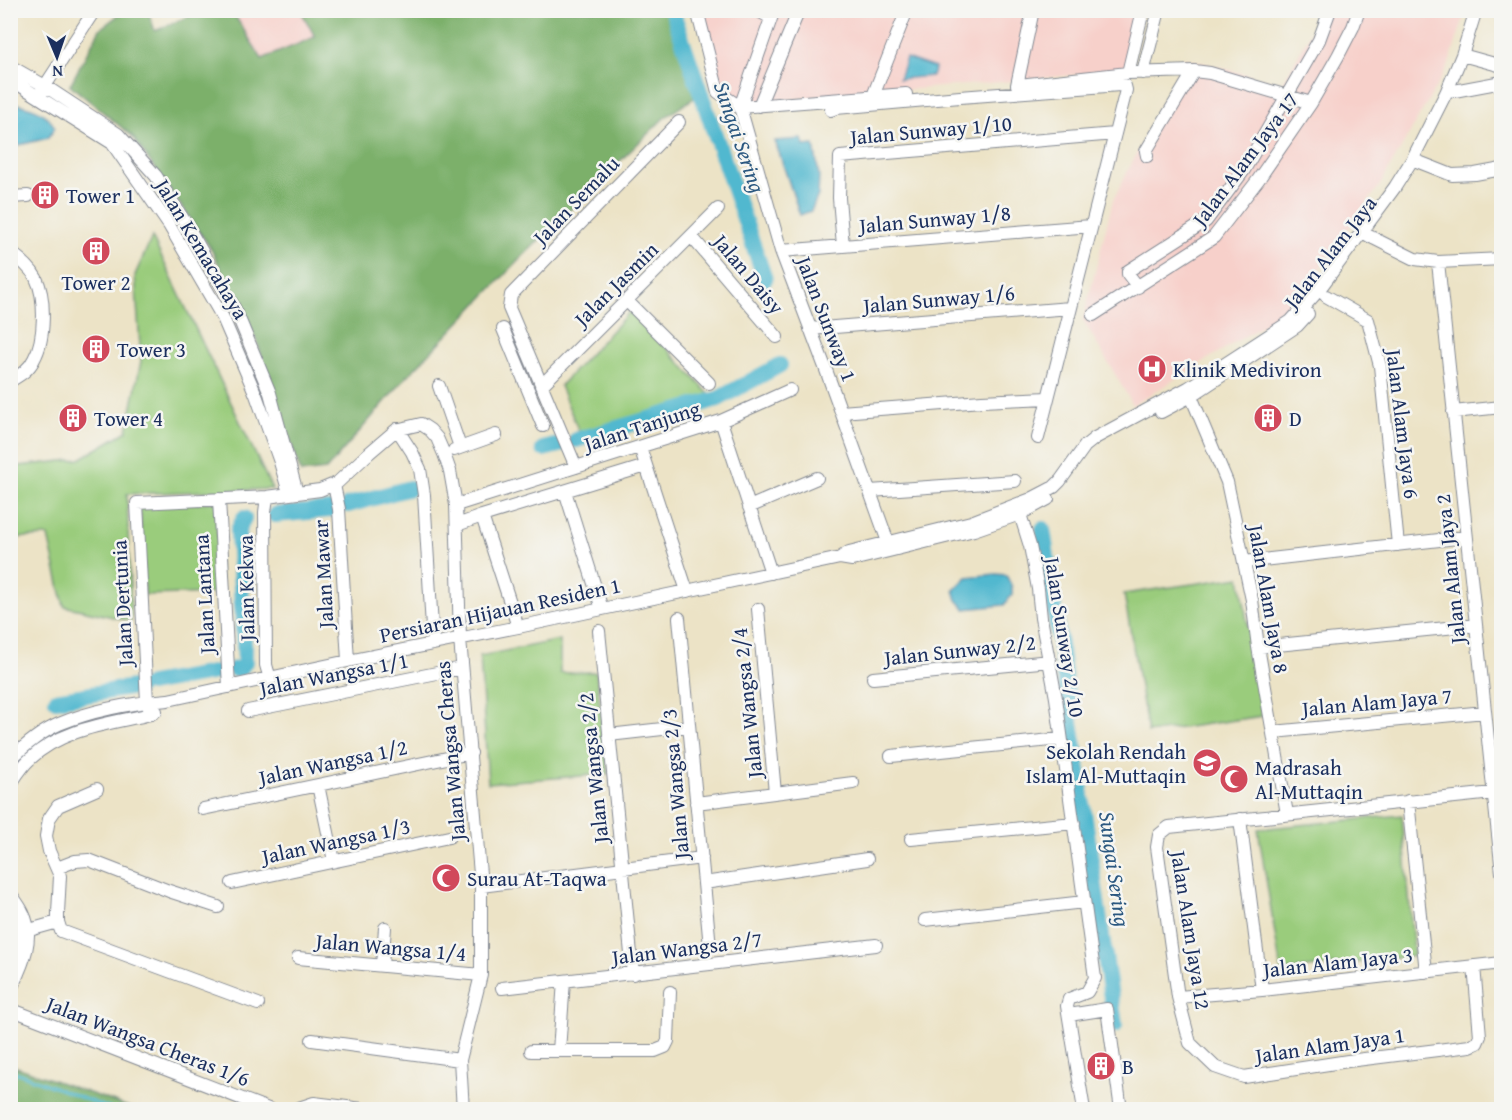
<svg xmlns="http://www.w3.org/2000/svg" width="1512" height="1120" font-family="'Gentium Book Plus',serif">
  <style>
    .built { fill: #f7d0ca }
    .green { fill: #9acc7b; stroke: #5a7e6c; stroke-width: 1.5 }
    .forest { fill: #7bb06b; stroke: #4b7064; stroke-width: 1.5 }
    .water { fill: #51b8cf; stroke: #367496; stroke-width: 1.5 }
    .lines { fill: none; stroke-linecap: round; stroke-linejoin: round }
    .stream { stroke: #51b8cf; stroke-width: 3 }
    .river { stroke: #51b8cf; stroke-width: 16 }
    .minor-casing { stroke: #848992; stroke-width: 14 }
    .minor { stroke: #fff; stroke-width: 12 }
    .labels { text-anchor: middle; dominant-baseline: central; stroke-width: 5; stroke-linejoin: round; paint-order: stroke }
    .street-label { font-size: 21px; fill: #1b2f5e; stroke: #f6f6f2 }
    .poi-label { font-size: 21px; fill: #1b2f5e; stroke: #f6f6f2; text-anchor: start }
    .water-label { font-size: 22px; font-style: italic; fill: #2b5880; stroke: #f6f6f2 }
  </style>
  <rect width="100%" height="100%" fill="#f6f6f2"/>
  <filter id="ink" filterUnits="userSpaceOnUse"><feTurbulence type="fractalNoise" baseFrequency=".0167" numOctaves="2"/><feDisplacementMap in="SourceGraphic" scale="12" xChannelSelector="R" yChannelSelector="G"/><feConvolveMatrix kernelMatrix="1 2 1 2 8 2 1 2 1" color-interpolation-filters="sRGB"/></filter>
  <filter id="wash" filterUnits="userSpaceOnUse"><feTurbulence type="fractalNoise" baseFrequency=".008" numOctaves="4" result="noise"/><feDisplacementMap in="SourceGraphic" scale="24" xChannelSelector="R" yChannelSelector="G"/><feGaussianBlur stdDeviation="1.35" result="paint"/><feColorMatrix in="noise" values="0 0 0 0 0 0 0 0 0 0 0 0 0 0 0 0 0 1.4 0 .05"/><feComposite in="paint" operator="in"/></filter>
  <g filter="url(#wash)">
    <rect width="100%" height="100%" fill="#ece3c6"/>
    <!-- built -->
    <path class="built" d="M232,11h69l14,26 -53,22z
      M702,11h437l-14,59 -112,11 -266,22 -25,-13z
      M1323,11h143l-17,53 -69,121 -79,109 -28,25 -140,86 -50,-85 30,-120 72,-142 97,26z"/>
    <!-- green -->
    <path class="green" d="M152,237l120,252 -145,5 4,127 -67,-15 -16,-70 -37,2v-71l69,-8 47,-28 14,-70 -6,-86z
      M631,310l80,86 -131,38 -20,-48z
      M216,502l4,91 -75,2 -5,-90z
      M1240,577l22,139 -114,17 -24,-139z
      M560,640v33l36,-1 12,102 -120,9 -8,-127z
      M1402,815l12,141 -133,15 -23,-142z"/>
    <!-- forest -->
    <path class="forest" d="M394,10h273l30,86 -33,22 -144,141 -117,122 -77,89 -25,3 -45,-134 -46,-92 -78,-111 -62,-51 30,-56 24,-18h24l7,20 46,-20h31l30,48 53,-22 -14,-26h76l3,4z
      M11,1065l123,44h-123z"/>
    <!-- water -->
    <path class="water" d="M906,58l29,10 -3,8 -33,3z
      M10,102c19,5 36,7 45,26l-7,10 -37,9z
      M802,139l2,7 10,-1 5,31 -1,19 -7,16 -11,4 -25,-74z
      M996,574l10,1 6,12v8l-8,10 -39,4 -8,-9 -3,-10 13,-13z"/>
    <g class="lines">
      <!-- stream -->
      <path class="stream" d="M10,1070l103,40"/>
      <!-- river -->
      <path class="river" d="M672,10l93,269
        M576,440l142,-41 62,-34
        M543,449l16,-4
        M348,505l62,-17
        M275,515l55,-5
        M1043,529l72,496
        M235,669l6,-1 4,-6 -7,-132 6,-12
        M150,684l67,-12
        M56,700l84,-14"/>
    </g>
  </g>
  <g filter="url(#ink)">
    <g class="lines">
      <!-- minor casing -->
      <g class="minor-casing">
        <path id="minor" d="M697,10l21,82 22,15
          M757,10l14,8
          M1462,55l40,11
          M10,66l35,20 73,48 38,42 29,46 51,89 34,82 27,100
          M1128,73l15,-63
          M1143,73l16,-63
          M10,79l102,64 57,82 54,93 33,77 24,67 7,24
          M1017,85l16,-75
          M1019,85l109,-12 66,-2 16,2 101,30
          M1454,91l48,-9
          M41,92l51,-78 4,-4
          M873,96l34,-86
          M759,106l40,-96
          M740,107l166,-13
          M740,107l41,144 45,119 62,172
          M740,107l34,-97
          M831,110l5,-2 124,-11 160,-12 5,1 1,4 -88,348
          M1147,156l-1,-5 48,-80
          M1419,162l33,13 23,-1 27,-5
          M10,197l18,-1
          M691,236l86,101
          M1369,236l46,23 23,3 64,-3
          M843,246l-4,-48 1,-41 275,-23
          M781,251l310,-25
          M10,252c10,7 20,15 26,26 10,20 9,62 -2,81 -5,11 -14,16 -24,22
          M1438,262l64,611
          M1138,287l-10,-13v-3l78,-50 38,-51 75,-130 11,-30
          M1326,296l42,24 12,46 18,179
          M627,301l82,82
          M1093,315l121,-78 44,-57 53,-77 27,-47 15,-29 6,-17
          M503,329l40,97
          M810,329l260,-21
          M439,386l21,61
          M541,386l177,-177
          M1191,396l36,86 25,118 6,47 29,167
          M841,412l141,-11 66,-3
          M1161,412l30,-16 106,-70 11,-12
          M1453,412l49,-5
          M721,421l50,152
          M397,429l15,23 8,17 4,26 9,149
          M640,447l47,144
          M454,450l42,-15
          M576,467l-64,-152 -3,-7 2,-13 168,-173
          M334,485l5,24 9,152
          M565,491l37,118
          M870,491l145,-10
          M267,497l-2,15 1,153 4,14
          M219,499l10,188
          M456,505l265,-84 69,-31
          M749,507l68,-29
          M1020,514l10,32 8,43 3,29 15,80 39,280 -8,14 -18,7 -2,7 17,104
          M482,516l36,111
          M457,525l25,-9 164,-50
          M840,558l12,2 122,-30 46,-16 28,-15
          M1244,562l222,-25
          M758,609l17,184
          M679,618l31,329
          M599,631l34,343
          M1258,647l218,-22
          M873,678l177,-17
          M248,711l214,-43
          M151,714l-4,-12 -10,-199 130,-6 53,-7 17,-7 32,-30 27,-23 25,-6 9,6 7,8 7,16 6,17 6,34 4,134 21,247v89l-21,85 3,50
          M1273,732l212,-20
          M609,735l80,-9
          M891,756l170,-17
          M10,760c14,-14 31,-28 49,-36 34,-14 72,-21 109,-24l180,-39 170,-34 322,-69 9,-6 122,-30 60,-23 23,-12 6,-6 25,-35 10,-8 93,-50 103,-67 27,-30 77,-104 17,-27 34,-67 16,-38 14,-45
          M10,785c6,-9 12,-19 20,-26 32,-31 80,-35 121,-45l5,-3
          M318,785l16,76
          M97,789l-39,17 -9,13 -3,17 3,15 11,25 -2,37v9l3,9 197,73
          M1408,801l18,171
          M696,803l157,-20
          M203,809l268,-56
          M1240,819l22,171
          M911,839l163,-16
          M57,868l18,-7 14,-1 80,31 49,16
          M232,883l217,-46
          M704,883l163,-24
          M481,886l221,-28
          M10,893c5,7 10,13 13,20 13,26 -2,54 -13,78
          M10,915l10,16 -5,25 4,15
          M925,920l159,-18
          M21,931l12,-2 25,-7
          M298,958l183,17
          M382,965l3,-37
          M1474,966l6,70 -3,7 -7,3 -122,15 -104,16 -29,-10 -25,-24 -12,-46 -21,-150 2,-12 10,-8 324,-34
          M502,988l374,-43
          M1178,997l84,-7 240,-27
          M10,1009l261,101
          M1069,1015l38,-6 14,101
          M312,1040l148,20
          M531,1051h124l10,-4 3,-6 2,-49
          M559,1051l5,-70
          M293,1110l21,-7 57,7"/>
      </g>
      <!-- minor -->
      <use href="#minor" class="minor"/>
    </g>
  </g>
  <!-- icons -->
  <defs>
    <g id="building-disc" transform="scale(1.5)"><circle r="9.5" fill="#d1495b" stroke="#f6f6f2"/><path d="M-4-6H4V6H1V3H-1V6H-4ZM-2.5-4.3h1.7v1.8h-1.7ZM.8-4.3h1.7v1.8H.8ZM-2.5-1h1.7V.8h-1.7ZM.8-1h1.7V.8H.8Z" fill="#fff"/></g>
    <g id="hospital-disc" transform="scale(1.5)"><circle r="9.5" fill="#d1495b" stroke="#f6f6f2"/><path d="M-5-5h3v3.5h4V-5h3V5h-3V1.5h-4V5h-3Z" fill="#fff"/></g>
    <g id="school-disc" transform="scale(1.5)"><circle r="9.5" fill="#d1495b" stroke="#f6f6f2"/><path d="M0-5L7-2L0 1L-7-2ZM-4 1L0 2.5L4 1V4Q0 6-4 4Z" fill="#fff"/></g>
    <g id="mosque-disc" transform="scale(1.5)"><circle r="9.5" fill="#d1495b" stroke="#f6f6f2"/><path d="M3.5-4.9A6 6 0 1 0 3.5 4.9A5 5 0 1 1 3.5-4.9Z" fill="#fff"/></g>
  </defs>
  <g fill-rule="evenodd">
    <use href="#building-disc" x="45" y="195"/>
    <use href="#building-disc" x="96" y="251"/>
    <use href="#building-disc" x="96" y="349"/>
    <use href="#hospital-disc" x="1152" y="369"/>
    <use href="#building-disc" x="73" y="418"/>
    <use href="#building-disc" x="1268" y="418"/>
    <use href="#school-disc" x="1207" y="763"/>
    <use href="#mosque-disc" x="1234" y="779"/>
    <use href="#mosque-disc" x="446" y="878"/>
    <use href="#building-disc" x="1101" y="1066"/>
  </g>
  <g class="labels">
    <!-- street labels -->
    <g class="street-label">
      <text transform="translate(931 130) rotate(-5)">Jalan Sunway 1/10</text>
      <text transform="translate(1245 159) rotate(-53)">Jalan Alam Jaya 17</text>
      <text transform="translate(576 200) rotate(-46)">Jalan Semalu</text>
      <text transform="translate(935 219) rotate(-5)">Jalan Sunway 1/8</text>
      <text transform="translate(202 249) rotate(59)">Jalan Kemacahaya</text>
      <text transform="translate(1330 252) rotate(-52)">Jalan Alam Jaya</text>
      <text transform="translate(749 274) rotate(50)">Jalan Daisy</text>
      <text transform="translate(616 284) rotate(-45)">Jalan Jasmin</text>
      <text transform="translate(939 299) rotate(-5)">Jalan Sunway 1/6</text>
      <text transform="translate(827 319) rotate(69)">Jalan Sunway 1</text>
      <text transform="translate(1403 424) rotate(83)">Jalan Alam Jaya 6</text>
      <text transform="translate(642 426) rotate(-18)">Jalan Tanjung</text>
      <text transform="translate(1450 569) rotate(-96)">Jalan Alam Jaya 2</text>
      <text transform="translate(323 574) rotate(-93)">Jalan Mawar</text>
      <text transform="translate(246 588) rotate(-91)">Jalan Kekwa</text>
      <text transform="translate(204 594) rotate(-93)">Jalan Lantana</text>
      <text transform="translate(1269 599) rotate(80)">Jalan Alam Jaya 8</text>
      <text transform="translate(122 603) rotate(-93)">Jalan Dertunia</text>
      <text transform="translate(500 610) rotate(-12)">Persiaran Hijauan Residen 1</text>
      <text transform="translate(1065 637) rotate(81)">Jalan Sunway 2/10</text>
      <text transform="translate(960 650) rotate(-6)">Jalan Sunway 2/2</text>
      <text transform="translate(334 674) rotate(-11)">Jalan Wangsa 1/1</text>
      <text transform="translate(1377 702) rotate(-5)">Jalan Alam Jaya 7</text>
      <text transform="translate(747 703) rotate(-96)">Jalan Wangsa 2/4</text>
      <text transform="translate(450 751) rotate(-95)">Jalan Wangsa Cheras</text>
      <text transform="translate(333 762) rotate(-12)">Jalan Wangsa 1/2</text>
      <text transform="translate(593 768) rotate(-96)">Jalan Wangsa 2/2</text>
      <text transform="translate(675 784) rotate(-95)">Jalan Wangsa 2/3</text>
      <text transform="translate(336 841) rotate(-12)">Jalan Wangsa 1/3</text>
      <text transform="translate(1191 930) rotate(81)">Jalan Alam Jaya 12</text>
      <text transform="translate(391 947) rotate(5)">Jalan Wangsa 1/4</text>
      <text transform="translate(687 948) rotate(-7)">Jalan Wangsa 2/7</text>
      <text transform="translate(1338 962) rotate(-6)">Jalan Alam Jaya 3</text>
      <text transform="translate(148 1041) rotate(21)">Jalan Wangsa Cheras 1/6</text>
      <text transform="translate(1330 1045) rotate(-8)">Jalan Alam Jaya 1</text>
    </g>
    <!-- poi labels -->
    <g class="poi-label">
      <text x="66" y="195">Tower 1</text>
      <text x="96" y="282" text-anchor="middle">Tower 2</text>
      <text x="117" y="349">Tower 3</text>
      <text x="1173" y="369">Klinik Mediviron</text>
      <text x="94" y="418">Tower 4</text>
      <text x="1289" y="418">D</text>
      <text x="1186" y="751" text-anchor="end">Sekolah Rendah<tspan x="1186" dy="24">Islam Al-Muttaqin</tspan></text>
      <text x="1255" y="767">Madrasah<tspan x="1255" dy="24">Al-Muttaqin</tspan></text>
      <text x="467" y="878">Surau At-Taqwa</text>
      <text x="1122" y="1066">B</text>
    </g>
    <!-- water labels -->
    <g class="water-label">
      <text transform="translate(740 137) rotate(71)">Sungai Sering</text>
      <text transform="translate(1115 869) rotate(82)">Sungai Sering</text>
    </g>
  </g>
  <!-- margin -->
  <rect width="1512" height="1120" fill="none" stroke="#f6f6f2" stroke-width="36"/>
  <!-- north arrow -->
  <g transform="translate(57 57) rotate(178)" stroke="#f6f6f2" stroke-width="4.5" paint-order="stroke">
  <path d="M0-4.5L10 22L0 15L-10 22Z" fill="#1b2f5e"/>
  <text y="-9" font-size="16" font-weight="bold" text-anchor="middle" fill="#1b2f5e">N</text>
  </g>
</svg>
